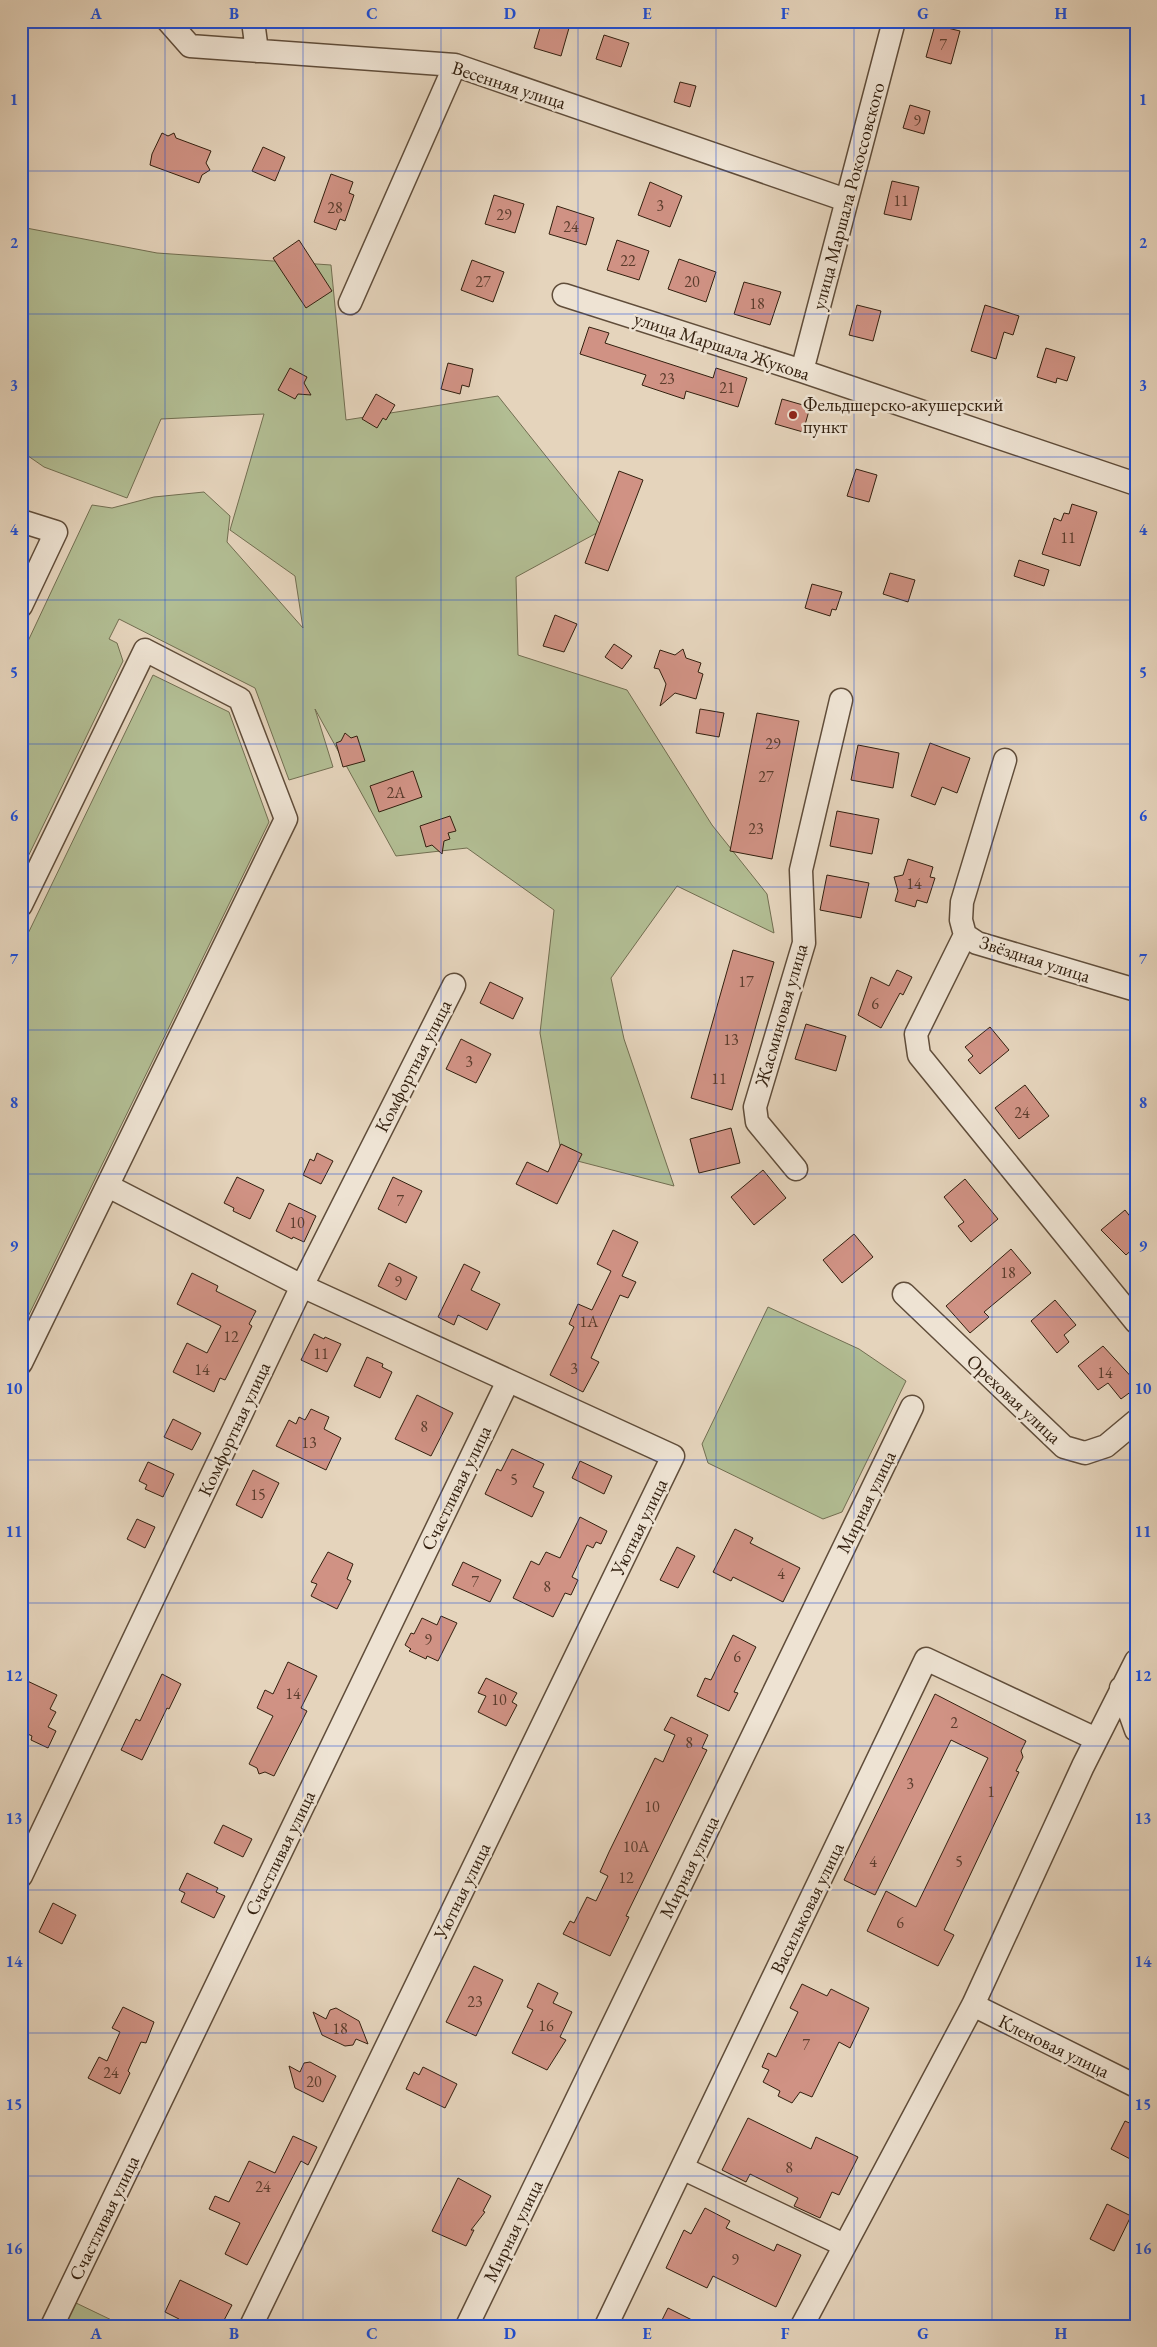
<svg xmlns="http://www.w3.org/2000/svg" width="1157" height="2347" font-family="'EB Garamond',serif">
  <style>
    .green { fill: #b2bd93; stroke: #726e51 }
    .building { fill: #d09284; stroke: #33200f }
    .lines { fill: none; stroke-linecap: round; stroke-linejoin: round }
    .minor-casing { stroke: #604d3a; stroke-width: 25 }
    .minor { stroke: #eee3d3; stroke-width: 22 }
    .grid { fill: none; stroke: #1d4ed8; stroke-width: 1; stroke-opacity: 0.55 }
    .poi-dot { fill: #8f2418; stroke: #eee3d3; stroke-width: 2 }
    .labels { text-anchor: middle; dominant-baseline: central; stroke-width: 5; stroke-linejoin: round; paint-order: stroke }
    .number-label { font-size: 16px; fill: #5a3c2c }
    .street-label { font-size: 19px; fill: #33200f; stroke: #eee3d3 }
    .poi-label { font-size: 19px; fill: #33200f; stroke: #eee3d3; text-anchor: start }
    .neatline { fill: none; stroke: #1d4ed8; stroke-width: 2 }
    .grid-label { font-size: 16px; text-anchor: middle; font-weight: bold; fill: #1d4ed8 }
  </style>
  <rect width="100%" height="100%" fill="#e5d4bc"/>
  <filter id="stains"><feTurbulence type="fractalNoise" baseFrequency=".004" numOctaves="4"/><feColorMatrix values="0 0 0 0 .2 0 0 0 0 .09 0 0 0 0 .02 0 0 0 .5 -.17"/></filter>
  <radialGradient id="worn" r=".72"><stop offset=".6" stop-color="#630" stop-opacity="0"/><stop offset="1" stop-color="#630" stop-opacity=".3"/></radialGradient>
  <!-- green -->
  <path class="green" d="M21,227l136,26 174,12 15,155 152,-24 106,133 -88,48 2,78 109,35 85,135 55,69 7,39 -97,-47 -66,92 13,61 50,147 -112,-29 -22,-124 14,-123 -87,-62 -71,8 -81,-147 18,58 -44,13 -34,-92 -136,-69 -10,20 8,4 6,18 -102,210v-215l71,-151 20,3 42,-11 50,-5 26,24 -3,26 76,86 -8,-52 -65,-46 34,-116 -103,5 -34,79 -83,-31 -23,-16z
    M153,675l76,37 40,110 -248,509v-383z
    M768,1307l91,42 47,32 -64,131 -19,7 -115,-56 -6,-19z
    M74,2302l50,24h-62z"/>
  <!-- building -->
  <path class="building" d="M542,21l27,7 -8,28 -27,-8z
    M935,25l25,6 -9,33 -25,-7z
    M604,35l25,8 -8,24 -25,-8z
    M680,82l16,4 -6,21 -16,-5z
    M910,105l20,6 -6,23 -21,-6z
    M162,133l6,3 6,-3 2,5 35,13 -5,12 4,7 -8,5 -3,8 -49,-18 2,-11z
    M263,147l22,10 -10,24 -23,-10z
    M331,174l22,8 -4,11 5,2 -9,26 -5,-2 -4,11 -22,-8z
    M892,181l27,6 -8,33 -27,-6z
    M650,182l32,14 -12,31 -32,-12z
    M494,195l30,9 -9,29 -30,-9z
    M557,206l37,12 -8,27 -37,-11z
    M299,240l33,51 -26,17 -33,-50z
    M617,240l32,11 -10,29 -32,-10z
    M679,259l37,13 -10,30 -38,-13z
    M472,260l32,12 -11,30 -32,-12z
    M744,282l37,10 -11,33 -36,-11z
    M857,305l24,6 -8,30 -24,-6z
    M985,305l34,11 -6,19 -9,-3 -8,27 -25,-8z
    M589,327l20,6 -4,10 108,35 3,-10 31,10 -9,29 -52,-16 -2,8 -42,-14 4,-10 -66,-21z
    M1046,348l29,9 -8,24 -10,-3 -1,5 -19,-6z
    M448,363l25,6 -4,18 -7,-2 -2,9 -19,-5z
    M290,368l17,9 -3,6 7,12 -13,-1 -3,5 -17,-9z
    M376,394l19,11 -9,15 -3,-2 -6,10 -15,-9z
    M782,399l28,8 -7,25 -28,-8z
    M856,469l21,6 -8,27 -22,-6z
    M619,471l24,9 -35,91 -23,-8z
    M1072,504l25,8 -17,54 -38,-12 12,-36 7,3 3,-8 5,1z
    M1019,560l30,10 -5,16 -30,-10z
    M890,573l25,7 -7,22 -25,-8z
    M812,584l30,8 -6,18 -4,-1 -2,7 -25,-8z
    M555,615l22,9 -13,28 -21,-6z
    M614,644l18,12 -10,13 -17,-12z
    M683,649l3,9 15,5 -3,9 5,2 -7,25 -21,-6 -15,13 6,-22 -7,-15 -5,-1 6,-18 15,5z
    M700,709l24,4 -5,24 -23,-4z
    M757,713l42,8 -27,138 -42,-8z
    M345,733l6,5 6,-2 8,25 -22,6 -7,-24 5,-2z
    M930,743l40,15 -13,35 -15,-6 -7,18 -24,-9z
    M858,745l41,8 -6,35 -42,-8z
    M413,771l9,26 -43,15 -9,-26z
    M837,811l42,8 -7,35 -42,-8z
    M450,816l6,15 -8,2 2,6 -6,2 -2,13 -10,-9 -6,2 -6,-21z
    M908,859l25,8 -3,10 5,1 -8,25 -10,-3 -2,7 -20,-6 3,-10 -4,-14 9,-2z
    M827,875l42,8 -8,35 -41,-8z
    M733,950l41,12 -42,148 -41,-12z
    M897,970l15,7 -9,18 -3,-2 -19,35 -23,-13 13,-38 18,9z
    M490,982l33,16 -10,21 -33,-16z
    M806,1024l40,12 -10,35 -41,-12z
    M990,1027l19,23 -29,24 -12,-14 5,-4 -8,-9z
    M461,1039l30,15 -15,29 -30,-14z
    M1025,1085l24,31 -30,23 -24,-31z
    M731,1128l9,35 -41,10 -9,-34z
    M561,1144l21,10 -25,50 -41,-20 11,-22 21,10z
    M317,1153l16,8 -12,23 -18,-9 7,-16 4,2z
    M763,1170l23,28 -32,27 -23,-28z
    M237,1177l27,13 -14,29 -17,-8 1,-3 -10,-5z
    M393,1177l29,14 -16,32 -28,-14z
    M965,1179l33,40 -27,23 -13,-16 6,-4 -20,-25z
    M289,1203l27,13 -12,26 -11,-5 -1,2 -16,-8z
    M1125,1210l11,14v22l-10,9 -25,-25z
    M613,1230l25,12 -16,34 14,6 -8,16 -8,-3 -29,63 8,4 -16,30 -33,-17 24,-48 -5,-3 9,-20 14,6 19,-39 -14,-7z
    M854,1234l19,23 -31,26 -19,-23z
    M1011,1249l20,24 -47,39 5,5 -19,16 -24,-27z
    M389,1263l28,14 -11,23 -28,-14z
    M464,1264l16,8 -9,18 29,14 -13,26 -29,-15 -4,10 -16,-8z
    M192,1273l26,13 -2,5 40,20 -7,13 3,2 -27,54 -5,-2 -6,14 -41,-20 14,-29 20,10 14,-27 -44,-22z
    M1055,1300l21,25 -12,10 5,7 -12,11 -26,-32z
    M314,1334l10,5 1,-2 16,7 -14,28 -26,-12z
    M1103,1346l33,36v6l-15,11 -13,-16 -10,7 -20,-24z
    M367,1357l16,7 -1,3 10,5 -12,26 -26,-12z
    M417,1395l36,18 -22,43 -36,-17z
    M311,1409l18,8 -5,12 17,9 -15,32 -50,-24 13,-26 7,4 3,-7 6,3z
    M173,1419l28,14 -9,17 -28,-13z
    M512,1449l32,15 -11,23 11,5 -12,25 -47,-23 12,-25 4,2z
    M580,1461l32,15 -8,18 -32,-16z
    M148,1462l26,12 -11,23 -18,-8 2,-4 -8,-4z
    M253,1470l26,13 -17,35 -26,-13z
    M580,1517l27,14 -6,13 -5,-2 -3,6 -6,-3 -15,32 6,3 -7,15 -6,-2 -12,24 -40,-19 18,-37 8,4 7,-13 14,6z
    M137,1519l18,8 -10,21 -18,-9z
    M735,1529l18,9 -3,5 50,25 -17,34 -50,-25 -2,4 -18,-9z
    M677,1547l18,9 -17,32 -18,-8z
    M328,1552l25,12 -6,15 4,2 -14,28 -26,-13 6,-12 -6,-2z
    M463,1562l38,18 -11,22 -38,-17z
    M441,1616l16,7 -19,38 -11,-5 -1,3 -17,-8 2,-2 -6,-4 6,-12 3,1 8,-16 15,7z
    M733,1635l23,12 -22,45 4,1 -9,18 -32,-15 8,-18 6,2z
    M288,1662l29,14 -16,32 6,3 -33,65 -9,-4 -6,2 -2,-6 -8,-4 24,-48 -16,-8 8,-18 8,4z
    M162,1674l19,10 -12,25 -2,-1 -25,52 -21,-10 15,-31 4,2z
    M21,1678l36,17 -7,14 6,3 -8,15 8,4 -8,17 -17,-8 1,-4 -11,-5z
    M486,1678l31,15 -5,9 5,3 -11,21 -28,-14 8,-16 -8,-3z
    M935,1694l91,47 -5,10 2,6 -7,14 3,1 -75,158 10,5 -16,31 -71,-35 19,-40 30,16 72,-149 -37,-18 -76,155 -31,-15z
    M671,1717l37,18 -6,13 5,2 -81,166 3,1 -19,39 -47,-22 7,-13 4,2 13,-26 9,4 12,-25 -8,-4 9,-20 46,-94 8,4 12,-27 -11,-5z
    M223,1825l29,14 -9,18 -29,-14z
    M187,1873l31,15 -2,4 9,4 -11,22 -33,-16 4,-9 -6,-3z
    M53,1903l23,12 -14,29 -23,-12z
    M474,1966l29,14 -27,56 -30,-14z
    M538,1983l20,10 -5,10 19,9 -12,25 6,3 -19,30 -35,-17 21,-43 -6,-3z
    M802,1984l25,12 4,-7 38,19 -19,40 -11,-6 -27,55 -12,-5 -8,11 -14,-7 2,-5 -17,-9 6,-12 -7,-3 6,-14 8,4 22,-45 -8,-4z
    M123,2007l31,15 -8,21 -5,-1 -13,29 2,2 -10,21 -32,-16 11,-21 8,4 13,-29 -8,-4z
    M336,2008l23,13 9,23 -12,-5 -3,6 -8,1 -23,-11 -9,-23 13,7 4,-9z
    M310,2062l26,14 -13,26 -28,-14 -6,-22 11,6 4,-9z
    M423,2067l34,17 -12,24 -39,-19 8,-17 5,3z
    M748,2118l63,31 5,-12 42,20 -19,38 -7,-3 -12,26 -26,-12 4,-8 -48,-24 -4,8 -24,-12z
    M1125,2121l11,5v36l-25,-13z
    M293,2136l24,11 -9,18 -7,-4 -54,104 -22,-11 15,-31 -31,-14 6,-13 14,6 20,-41 26,12z
    M458,2178l33,18 -8,15 2,1 -14,18h3l-8,16 -34,-15z
    M1107,2204l24,12 -17,35 -24,-12z
    M705,2208l25,13 -4,7 48,23 3,-7 24,11 -25,52 -63,-31 -6,12 -41,-20 18,-38 7,4z
    M180,2280l52,25 -11,21h-45l3,-7 -14,-7z
    M668,2308l36,18h-45z"/>
  <g class="lines">
    <!-- minor casing -->
    <g class="minor-casing">
      <path id="minor" d="M168,21l22,25 265,19 391,135
        M253,21l4,30
        M564,295l238,76 334,113
        M350,303l105,-238
        M802,371l92,-350
        M21,521l35,11 -35,74
        M1005,760l-43,142 -1,18 4,15 12,8 159,47
        M21,905l124,-255 95,49 46,120 -265,544
        M965,935l-49,99 3,21 217,267
        M796,1169l-39,-47 -2,-15 49,-164 -3,-73 40,-170
        M108,1186l194,100 371,170 -422,870
        M904,1294l160,153 21,6 21,-7 30,-25
        M1121,1688l15,42
        M21,1876l281,-590 152,-301
        M973,2005l163,81
        M682,2168l162,77
        M52,2326l456,-945
        M467,2326l445,-919
        M606,2326l320,-667 170,80
        M802,2326l171,-321 110,-239 53,-105"/>
    </g>
    <!-- minor -->
    <use href="#minor" class="minor"/>
  </g>
  <!-- grid -->
  <path class="grid" d="M165,21v2305M303,21v2305M441,21v2305M578,21v2305M716,21v2305M854,21v2305M992,21v2305M21,171h1115M21,314h1115M21,457h1115M21,600h1115M21,744h1115M21,887h1115M21,1030h1115M21,1174h1115M21,1317h1115M21,1460h1115M21,1603h1115M21,1746h1115M21,1890h1115M21,2033h1115M21,2176h1115"/>
  <!-- markers -->
  <circle class="poi-dot" cx="793" cy="415" r="5"/>
  <g class="labels">
    <!-- number labels -->
    <g class="number-label">
      <text x="943" y="44">7</text>
      <text x="917" y="120">9</text>
      <text x="901" y="200">11</text>
      <text x="660" y="205">3</text>
      <text x="335" y="207">28</text>
      <text x="504" y="214">29</text>
      <text x="571" y="226">24</text>
      <text x="628" y="260">22</text>
      <text x="483" y="281">27</text>
      <text x="692" y="281">20</text>
      <text x="757" y="303">18</text>
      <text x="667" y="378">23</text>
      <text x="727" y="387">21</text>
      <text x="1068" y="537">11</text>
      <text x="773" y="743">29</text>
      <text x="766" y="776">27</text>
      <text x="396" y="792">2А</text>
      <text x="756" y="828">23</text>
      <text x="914" y="883">14</text>
      <text x="746" y="981">17</text>
      <text x="875" y="1003">6</text>
      <text x="731" y="1039">13</text>
      <text x="469" y="1061">3</text>
      <text x="719" y="1078">11</text>
      <text x="1022" y="1112">24</text>
      <text x="400" y="1200">7</text>
      <text x="297" y="1222">10</text>
      <text x="1008" y="1272">18</text>
      <text x="398" y="1281">9</text>
      <text x="589" y="1321">1А</text>
      <text x="231" y="1336">12</text>
      <text x="321" y="1353">11</text>
      <text x="574" y="1368">3</text>
      <text x="202" y="1369">14</text>
      <text x="1105" y="1372">14</text>
      <text x="424" y="1426">8</text>
      <text x="309" y="1442">13</text>
      <text x="514" y="1479">5</text>
      <text x="258" y="1494">15</text>
      <text x="781" y="1573">4</text>
      <text x="475" y="1581">7</text>
      <text x="547" y="1586">8</text>
      <text x="428" y="1639">9</text>
      <text x="737" y="1656">6</text>
      <text x="293" y="1693">14</text>
      <text x="499" y="1699">10</text>
      <text x="954" y="1722">2</text>
      <text x="689" y="1742">8</text>
      <text x="910" y="1783">3</text>
      <text x="991" y="1791">1</text>
      <text x="652" y="1806">10</text>
      <text x="636" y="1846">10А</text>
      <text x="873" y="1861">4</text>
      <text x="959" y="1861">5</text>
      <text x="626" y="1877">12</text>
      <text x="900" y="1922">6</text>
      <text x="475" y="2001">23</text>
      <text x="546" y="2025">16</text>
      <text x="340" y="2028">18</text>
      <text x="806" y="2044">7</text>
      <text x="111" y="2072">24</text>
      <text x="314" y="2081">20</text>
      <text x="789" y="2167">8</text>
      <text x="263" y="2186">24</text>
      <text x="735" y="2259">9</text>
    </g>
    <!-- street labels -->
    <g class="street-label">
      <text transform="translate(509 85) rotate(18)">Весенняя улица</text>
      <text transform="translate(848 196) rotate(-75)">улица Маршала Рокоссовского</text>
      <text transform="translate(722 346) rotate(18)">улица Маршала Жукова</text>
      <text transform="translate(1035 959) rotate(18)">Звёздная улица</text>
      <text transform="translate(781 1015) rotate(-74)">Жасминовая улица</text>
      <text transform="translate(413 1066) rotate(-63)">Комфортная улица</text>
      <text transform="translate(1014 1399) rotate(43)">Ореховая улица</text>
      <text transform="translate(234 1429) rotate(-65)">Комфортная улица</text>
      <text transform="translate(456 1488) rotate(-64)">Счастливая улица</text>
      <text transform="translate(866 1502) rotate(-64)">Мирная улица</text>
      <text transform="translate(639 1527) rotate(-64)">Уютная улица</text>
      <text transform="translate(280 1853) rotate(-64)">Счастливая улица</text>
      <text transform="translate(689 1867) rotate(-64)">Мирная улица</text>
      <text transform="translate(462 1891) rotate(-64)">Уютная улица</text>
      <text transform="translate(807 1908) rotate(-64)">Васильковая улица</text>
      <text transform="translate(1054 2046) rotate(26)">Кленовая улица</text>
      <text transform="translate(104 2218) rotate(-64)">Счастливая улица</text>
      <text transform="translate(513 2231) rotate(-64)">Мирная улица</text>
    </g>
    <!-- poi labels -->
    <g class="poi-label">
      <text x="803" y="404">Фельдшерско-акушерский<tspan x="803" dy="22">пункт</tspan></text>
    </g>
  </g>
  <!-- margin -->
  <rect width="1157" height="2347" fill="none" stroke="#e5d4bc" stroke-width="55"/>
  <rect x="28" y="28" width="1102" height="2292" class="neatline"/>
  <g class="grid-label">
    <text x="96" y="19">A</text>
    <text x="234" y="19">B</text>
    <text x="372" y="19">C</text>
    <text x="510" y="19">D</text>
    <text x="647" y="19">E</text>
    <text x="785" y="19">F</text>
    <text x="923" y="19">G</text>
    <text x="1061" y="19">H</text>
    <text x="14" y="105">1</text>
    <text x="1143" y="105">1</text>
    <text x="14" y="248">2</text>
    <text x="1143" y="248">2</text>
    <text x="14" y="391">3</text>
    <text x="1143" y="391">3</text>
    <text x="14" y="535">4</text>
    <text x="1143" y="535">4</text>
    <text x="14" y="678">5</text>
    <text x="1143" y="678">5</text>
    <text x="14" y="821">6</text>
    <text x="1143" y="821">6</text>
    <text x="14" y="964">7</text>
    <text x="1143" y="964">7</text>
    <text x="14" y="1108">8</text>
    <text x="1143" y="1108">8</text>
    <text x="14" y="1251">9</text>
    <text x="1143" y="1251">9</text>
    <text x="14" y="1394">10</text>
    <text x="1143" y="1394">10</text>
    <text x="14" y="1537">11</text>
    <text x="1143" y="1537">11</text>
    <text x="14" y="1681">12</text>
    <text x="1143" y="1681">12</text>
    <text x="14" y="1824">13</text>
    <text x="1143" y="1824">13</text>
    <text x="14" y="1967">14</text>
    <text x="1143" y="1967">14</text>
    <text x="14" y="2110">15</text>
    <text x="1143" y="2110">15</text>
    <text x="14" y="2254">16</text>
    <text x="1143" y="2254">16</text>
    <text x="96" y="2339">A</text>
    <text x="234" y="2339">B</text>
    <text x="372" y="2339">C</text>
    <text x="510" y="2339">D</text>
    <text x="647" y="2339">E</text>
    <text x="785" y="2339">F</text>
    <text x="923" y="2339">G</text>
    <text x="1061" y="2339">H</text>
  </g>
  <rect width="100%" height="100%" filter="url(#stains)"/>
  <rect width="100%" height="100%" fill="url(#worn)"/>
</svg>
